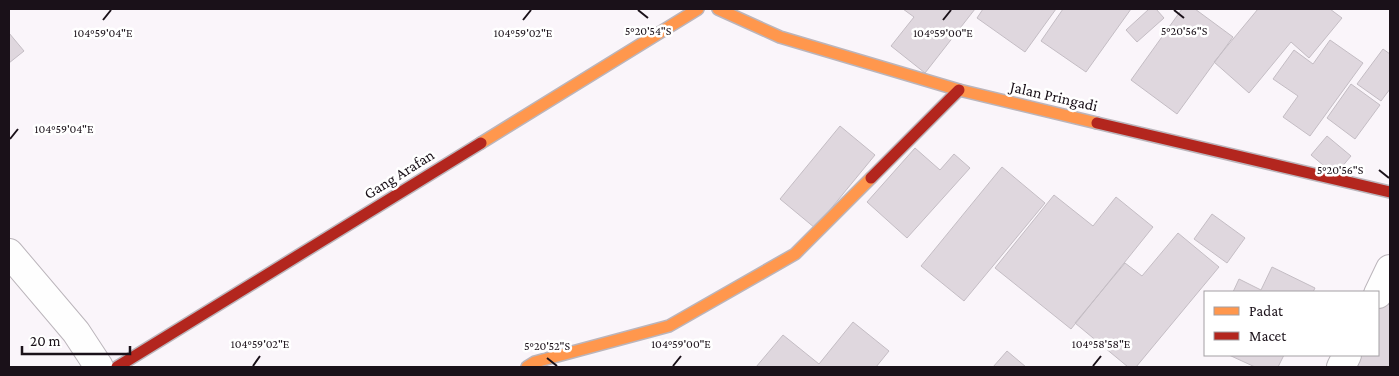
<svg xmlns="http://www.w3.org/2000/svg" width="1399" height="376" font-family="'Crimson Pro',serif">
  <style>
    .building { fill: #dfd7de; stroke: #c4bdc4 }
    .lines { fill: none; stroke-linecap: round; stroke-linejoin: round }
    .street-casing { stroke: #bbb5bb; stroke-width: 30 }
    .slow-casing { stroke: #bbb5bb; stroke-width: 14 }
    .jam-casing { stroke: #bbb5bb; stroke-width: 14 }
    .street { stroke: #fefefe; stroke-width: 28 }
    .slow { stroke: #ff974d; stroke-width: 11 }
    .jam { stroke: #b3261e; stroke-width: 11 }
    .ticks { fill: none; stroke: #1a1119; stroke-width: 2 }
    .labels { text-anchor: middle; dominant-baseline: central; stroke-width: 5; stroke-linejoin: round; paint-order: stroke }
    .street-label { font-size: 16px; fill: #1a1119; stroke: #fff }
    .ticks-label { font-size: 12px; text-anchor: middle; fill: #1a1119; stroke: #fff; stroke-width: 5; stroke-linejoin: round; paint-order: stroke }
  </style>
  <rect width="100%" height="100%" fill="#faf5fa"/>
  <!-- building -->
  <path class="building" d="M903,9h72l-50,64 -34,-27 23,-29z
    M983,9h73l-31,43 -48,-34z
    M1063,9h68l-45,63 -45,-31z
    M1149,9h7l8,9 -27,24 -11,-12z
    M1182,9h13l38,28 -56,77 -46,-34z
    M1258,9h72l12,9 -33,40 -18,-16 -42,51 -35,-31z
    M9,33l15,18 -15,12z
    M1330,40l33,23 -53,73 -27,-19 15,-21 -25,-17 21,-29 19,14z
    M1383,49l7,5v35l-9,12 -24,-17z
    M1351,84l29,21 -25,34 -28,-21z
    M840,126l35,29 -60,73 -35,-29z
    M1327,136l24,20 -16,19 -24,-20z
    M915,148l25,22 14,-16 16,14 -63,70 -40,-36z
    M1002,167l43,36 -81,98 -43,-35z
    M1054,195l39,31 23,-29 37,30 -82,102 -76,-61z
    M1212,214l33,24 -18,25 -33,-24z
    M1178,233l41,34 -83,100h-8l-53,-44 50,-60 17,13z
    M1272,267l43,21 -2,4h-80l6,-13 22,11z
    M1381,301l9,4v62h-35l5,-12h18v-45z
    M853,322l36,29 -13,16h-120l27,-32 36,29z
    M1007,351l19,16h-33z
    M1229,355h55l-6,12h-23z"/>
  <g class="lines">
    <!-- street casing -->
    <g class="street-casing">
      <path id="street" d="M9,253l67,79 23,35
        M1378,294l12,-25
        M1341,367l6,-12"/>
    </g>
    <!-- slow casing -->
    <g class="slow-casing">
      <path id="slow" d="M718,9l62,28 179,53 138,33
        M481,143l217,-134
        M527,367l8,-5 134,-36 126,-72 76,-76"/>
    </g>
    <!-- jam casing -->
    <g class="jam-casing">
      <path id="jam" d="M1097,123l293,69
        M871,178l88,-88
        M117,367l364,-224"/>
    </g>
    <!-- street -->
    <use href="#street" class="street"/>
    <!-- slow -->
    <use href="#slow" class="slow"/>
    <!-- jam -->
    <use href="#jam" class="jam"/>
  </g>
  <!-- ticks -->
  <path class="ticks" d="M638,10l10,8M1174,10l10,8M103,20l8,-10M523,20l8,-10M943,20l8,-10M10,139l8,-10M1379,170l10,8M547,358l10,8M253,366l7,-10M673,366l8,-10M1093,366l8,-10"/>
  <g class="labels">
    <!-- street labels -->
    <g class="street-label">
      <text transform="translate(1054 96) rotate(13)">Jalan Pringadi</text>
      <text transform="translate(399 174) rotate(-32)">Gang Arafan</text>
    </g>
  </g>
  <g class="ticks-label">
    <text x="648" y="35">5°20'54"S</text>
    <text x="1184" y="35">5°20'56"S</text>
    <text x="103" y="37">104°59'04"E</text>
    <text x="523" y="37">104°59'02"E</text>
    <text x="943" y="37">104°59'00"E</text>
    <text x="64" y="133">104°59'04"E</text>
    <text x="1340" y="174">5°20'56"S</text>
    <text x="260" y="348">104°59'02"E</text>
    <text x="681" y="348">104°59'00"E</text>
    <text x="1101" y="348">104°58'58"E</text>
    <text x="547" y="350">5°20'52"S</text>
  </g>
  <!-- border -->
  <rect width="1399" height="376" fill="none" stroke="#1a1119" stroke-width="20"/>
  <!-- legend -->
  <rect x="1204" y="291" width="175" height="65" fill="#ffffff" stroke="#a3a0a3"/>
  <rect x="1214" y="307" width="25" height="8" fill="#ff974d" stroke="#a3a0a3"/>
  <text x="1249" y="316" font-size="15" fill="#1a1119">Padat</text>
  <rect x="1214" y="332" width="25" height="8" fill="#b3261e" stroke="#a3a0a3"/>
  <text x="1249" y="341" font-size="15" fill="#1a1119">Macet</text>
  <!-- scale -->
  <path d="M22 346v8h108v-8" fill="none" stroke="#1a1119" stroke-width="2.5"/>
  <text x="30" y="346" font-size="15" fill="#1a1119" stroke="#ffffff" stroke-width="4" paint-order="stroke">20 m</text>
</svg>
